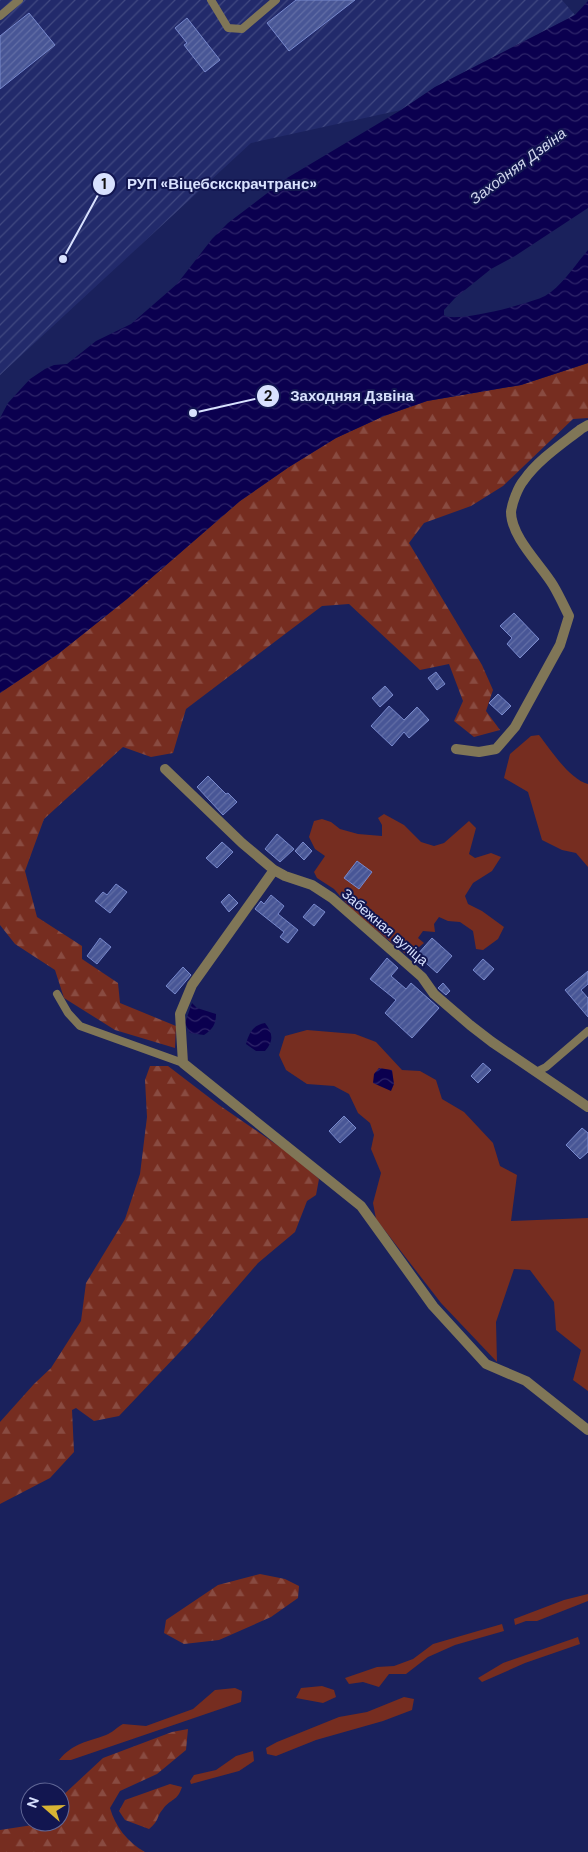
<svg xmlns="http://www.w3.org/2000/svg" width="588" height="1852" font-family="'DM Sans',sans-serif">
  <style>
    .industrial { fill: url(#industrial-furrows) }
    .grass { fill: #762d20 }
    .forest { fill: url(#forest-firs) }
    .water { fill: url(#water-waves) }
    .building { fill: url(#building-hatch); stroke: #7889cd }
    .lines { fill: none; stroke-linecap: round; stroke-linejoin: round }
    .lane { stroke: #807657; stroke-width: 8 }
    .street { stroke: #807657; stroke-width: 10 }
    .labels { text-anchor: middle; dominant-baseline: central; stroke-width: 4; stroke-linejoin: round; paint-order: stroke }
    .street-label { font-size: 14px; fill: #d8e1fe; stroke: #121650 }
    .water-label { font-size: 15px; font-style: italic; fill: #d1d7ee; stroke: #121650 }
    .leader { fill: none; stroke: #d8e1fe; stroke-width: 2 }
    .callout-dot { fill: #d8e1fe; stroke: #121650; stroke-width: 2 }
    .mark-label { font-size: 15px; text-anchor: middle; font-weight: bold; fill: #111 }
    .callout-label { font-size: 15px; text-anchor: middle; font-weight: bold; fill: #d8e1fe; stroke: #121650; stroke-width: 4; stroke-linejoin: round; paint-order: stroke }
  </style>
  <defs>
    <pattern id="industrial-furrows" width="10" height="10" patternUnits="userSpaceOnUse" patternTransform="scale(1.25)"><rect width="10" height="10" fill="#222a6b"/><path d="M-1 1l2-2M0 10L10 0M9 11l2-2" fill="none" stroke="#414981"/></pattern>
    <pattern id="forest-firs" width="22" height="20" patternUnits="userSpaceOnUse" patternTransform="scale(1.25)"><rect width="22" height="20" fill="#762d20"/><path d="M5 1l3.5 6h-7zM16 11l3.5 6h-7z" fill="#894b41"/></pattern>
    <pattern id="water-waves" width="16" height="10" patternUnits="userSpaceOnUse" patternTransform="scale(1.25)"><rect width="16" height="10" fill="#0b004f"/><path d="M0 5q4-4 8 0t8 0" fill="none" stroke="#2e2569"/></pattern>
    <pattern id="building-hatch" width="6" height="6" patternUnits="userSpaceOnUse" patternTransform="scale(1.25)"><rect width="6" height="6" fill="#485696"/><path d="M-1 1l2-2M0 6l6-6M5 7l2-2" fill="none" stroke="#626ea6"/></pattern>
  </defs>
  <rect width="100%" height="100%" fill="#1a215c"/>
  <!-- industrial -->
  <path class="industrial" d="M0,0h562l13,15 -140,72 -34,23 -150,33 -251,232z"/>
  <!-- grass -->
  <path class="grass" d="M539,735c12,15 30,44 49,49v83l-12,-14 -14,-3 -20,-10 -14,-48 -24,-14 6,-24 21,-18z
    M384,814l20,11 17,17 13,4 10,-3 25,-22 7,7 -7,26 6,4 16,-5 10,4 -9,14 -19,12 -8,13 3,8 14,7 22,16 -6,12 -15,11 -7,-1 -3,-18 -13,-9 -12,-1 -9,-4 -5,7 1,8 -12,-1 -5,7 6,5 -16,13 -55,-45 -19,-22 -17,-11 -3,-6 11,-16 -10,-7 -6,-12 5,-16 8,-2 9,3 9,7 18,5 24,2v-11l-4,-7z
    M307,1030l48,4 21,8 26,28 18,1 16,9 6,19 22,13 29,31 7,23 17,9 -6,46 77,-3v173l-15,-11 8,-30 -25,-20 -2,-28 -24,-32 -16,-1 -18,53 1,40 -56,-59 -65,-84 -3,-16 8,-30 -10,-24 3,-14 -4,-12 -12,-10 -9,-19 -15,-8 -27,-2 -21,-14 -7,-15 6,-19z
    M588,1594v7l-51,20h-11l-11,4 -1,-6 50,-19z
    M502,1624l2,7 -49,14 -27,12 -22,17h-17l-10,13 -16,-5 -14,2 -4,-6 32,-11 17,-1 19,-7 20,-15z
    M578,1637l2,7 -55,19 -43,19 -4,-4 25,-15z
    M322,1686l12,4 2,7 -13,6 -27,-5 5,-10z
    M235,1688l7,3 -1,11 -170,58h-12c14,-17 28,-18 47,-25 6,-2 11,-8 17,-11l23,2 47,-17 22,-19z
    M404,1697l10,2 -2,11 -29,11 -67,19 -40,16 -9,-2 -1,-6 11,-6 62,-25 28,-5z
    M253,1751l1,10 -15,10 -48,13 -1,-3 4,-6 22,-5 20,-14z"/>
  <!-- forest -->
  <path class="forest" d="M588,363v55l-15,1 -70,67 -32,20 -47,17 -15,20 73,122 11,25 -7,21 14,19 -26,7 -20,-16 9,-20 -14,-37 -29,6 -71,-66 -27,2 -136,103 -13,44 -22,4 -28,-10 -79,72 -19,52 12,46 45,29v13l36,24 2,20 56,23 -1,22 -60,-18 -51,-32 -9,-28 -40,-26 -15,-19v-232l58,-39 69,-55 113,-98 49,-34 47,-29 48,-22 43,-15 94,-16z
    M150,1066h18l51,39 74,51 26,23 -3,16 -9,6 -12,31 -37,31 -63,73 -76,80 -25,5 -18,-13 -4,2 2,42 -24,26 -50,26v-82l34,-38 17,-16 30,-47 5,-38 39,-64 15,-45 7,-57 -2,-37z
    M260,1574l25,5 14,7 -1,12 -27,19 -52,23 -35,4 -20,-11 2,-13 52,-35z
    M188,1729l-2,21 -29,24 -37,17 -10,17c5,18 18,35 35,44h-145v-22l39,-6 2,-2h19v-24l43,-40 69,-26z
    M170,1784l12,3c-5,15 -11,11 -19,22 -7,8 -3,11 -14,20l-24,-9 -6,-9 6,-11z"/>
  <!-- water -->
  <path class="water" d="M588,1v207l-73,48 -24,13 -36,29 -11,12v5c9,9 88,-12 101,-19 17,-10 30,-31 43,-46v113l-67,22 -94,16 -43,15 -48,22 -47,29 -49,34 -113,98 -69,55 -58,39v-275l8,-15 22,-24 15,-10 9,-4 13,-1 29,-23 35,-17 46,-40 35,-45 16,-16 59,-45 114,-68 34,-23 140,-72z
    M192,1003l5,5 19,6c0,10 -3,15 -12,21l-14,-2 -5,-10z
    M265,1023c8,10 9,18 0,28h-9l-10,-7c3,-11 7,-19 19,-21z
    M379,1068l13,2 2,14 -3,7 -18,-8 1,-9z"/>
  <!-- building -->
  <path class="building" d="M296,0h59l-66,51 -22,-28z
    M29,13l26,32 -55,44v-53z
    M187,18l33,42 -15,12 -21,-27 3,-2 -12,-15z
    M514,613l25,26 -19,19 -13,-14 5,-6 -12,-12z
    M436,672l9,12 -8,6 -9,-12z
    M385,686l8,9 -13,12 -8,-9z
    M498,694l13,12 -9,9 -13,-12z
    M389,706l15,14 13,-13 12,13 -20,18 -5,-6 -12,14 -21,-20z
    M208,776l18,18 2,-1 9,9 -14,13 -26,-28z
    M277,834l17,15 -14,13 -15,-13z
    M222,842l11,10 -16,16 -11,-10z
    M303,842l9,9 -8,9 -9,-9z
    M357,861l15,11 -13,17 -15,-11z
    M116,884l11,8 -17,21 -15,-12 8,-9 4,3z
    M229,894l9,9 -9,9 -8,-10z
    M271,895l13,11 -6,8 20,16 -10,13 -8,-6 4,-5 -29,-23 6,-8 3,3z
    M314,904l11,8 -11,14 -11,-9z
    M100,938l11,9 -14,17 -10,-8z
    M432,938l20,18 -15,17 -20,-18z
    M387,958l11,10 -7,8 15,13 5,-6 28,25 -27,30 -27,-25 11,-13 -26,-21z
    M483,959l11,10 -10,11 -11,-10z
    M183,967l8,8 -16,19 -9,-8z
    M588,971v13l-7,6 7,8v19l-23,-27z
    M443,983l7,8 -4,4 -8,-7z
    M483,1063l8,7 -13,13 -7,-7z
    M344,1116l12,12 -16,15 -11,-12z
    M582,1128l6,5v19l-8,7 -14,-14z"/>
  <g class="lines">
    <!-- lane -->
    <path class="lane" d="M211,0l17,28 14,1 34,-29
      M0,16l19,-16
      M57,994l11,19 12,13 103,37
      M536,1072l10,-5 42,-36"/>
    <!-- street -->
    <path class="street" d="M456,749l23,3 17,-3 19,-22 45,-82 9,-29c-5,-10 -10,-21 -16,-31 -12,-20 -42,-48 -42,-73 1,-9 7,-25 13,-32 14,-20 38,-36 57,-51l7,-4
      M165,769l77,74 32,27 11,6 27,9 20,13 90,79 12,17 36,31 22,17 96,65
      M274,870l-82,115 -12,29 3,49 178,143 72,100 53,58 40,17 62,49"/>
  </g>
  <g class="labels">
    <!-- street labels -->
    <g class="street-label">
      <text transform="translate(385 927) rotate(41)">Забежная вуліца</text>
    </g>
    <!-- water labels -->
    <g class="water-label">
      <text transform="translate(518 166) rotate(-37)">Заходняя Дзвіна</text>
    </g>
  </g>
  <!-- callouts -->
  <path class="leader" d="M63 259L104 184M193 413L268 396"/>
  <g class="callout-dot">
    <circle cx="63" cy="259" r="5"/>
    <circle cx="193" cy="413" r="5"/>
    <circle cx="104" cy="184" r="12"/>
    <circle cx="268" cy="396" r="12"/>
  </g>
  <g class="mark-label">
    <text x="104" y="189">1</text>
    <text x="268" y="401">2</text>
  </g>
  <g class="callout-label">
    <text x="222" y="189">РУП «Віцебскскрачтранс»</text>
    <text x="352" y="401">Заходняя Дзвіна</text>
  </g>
  <!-- north arrow -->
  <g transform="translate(45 1807) rotate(290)"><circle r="24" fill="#121650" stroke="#616796"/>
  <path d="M0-4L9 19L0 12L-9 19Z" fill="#d8b434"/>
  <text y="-8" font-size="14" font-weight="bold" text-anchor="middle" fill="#d8e1fe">N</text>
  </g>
</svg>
